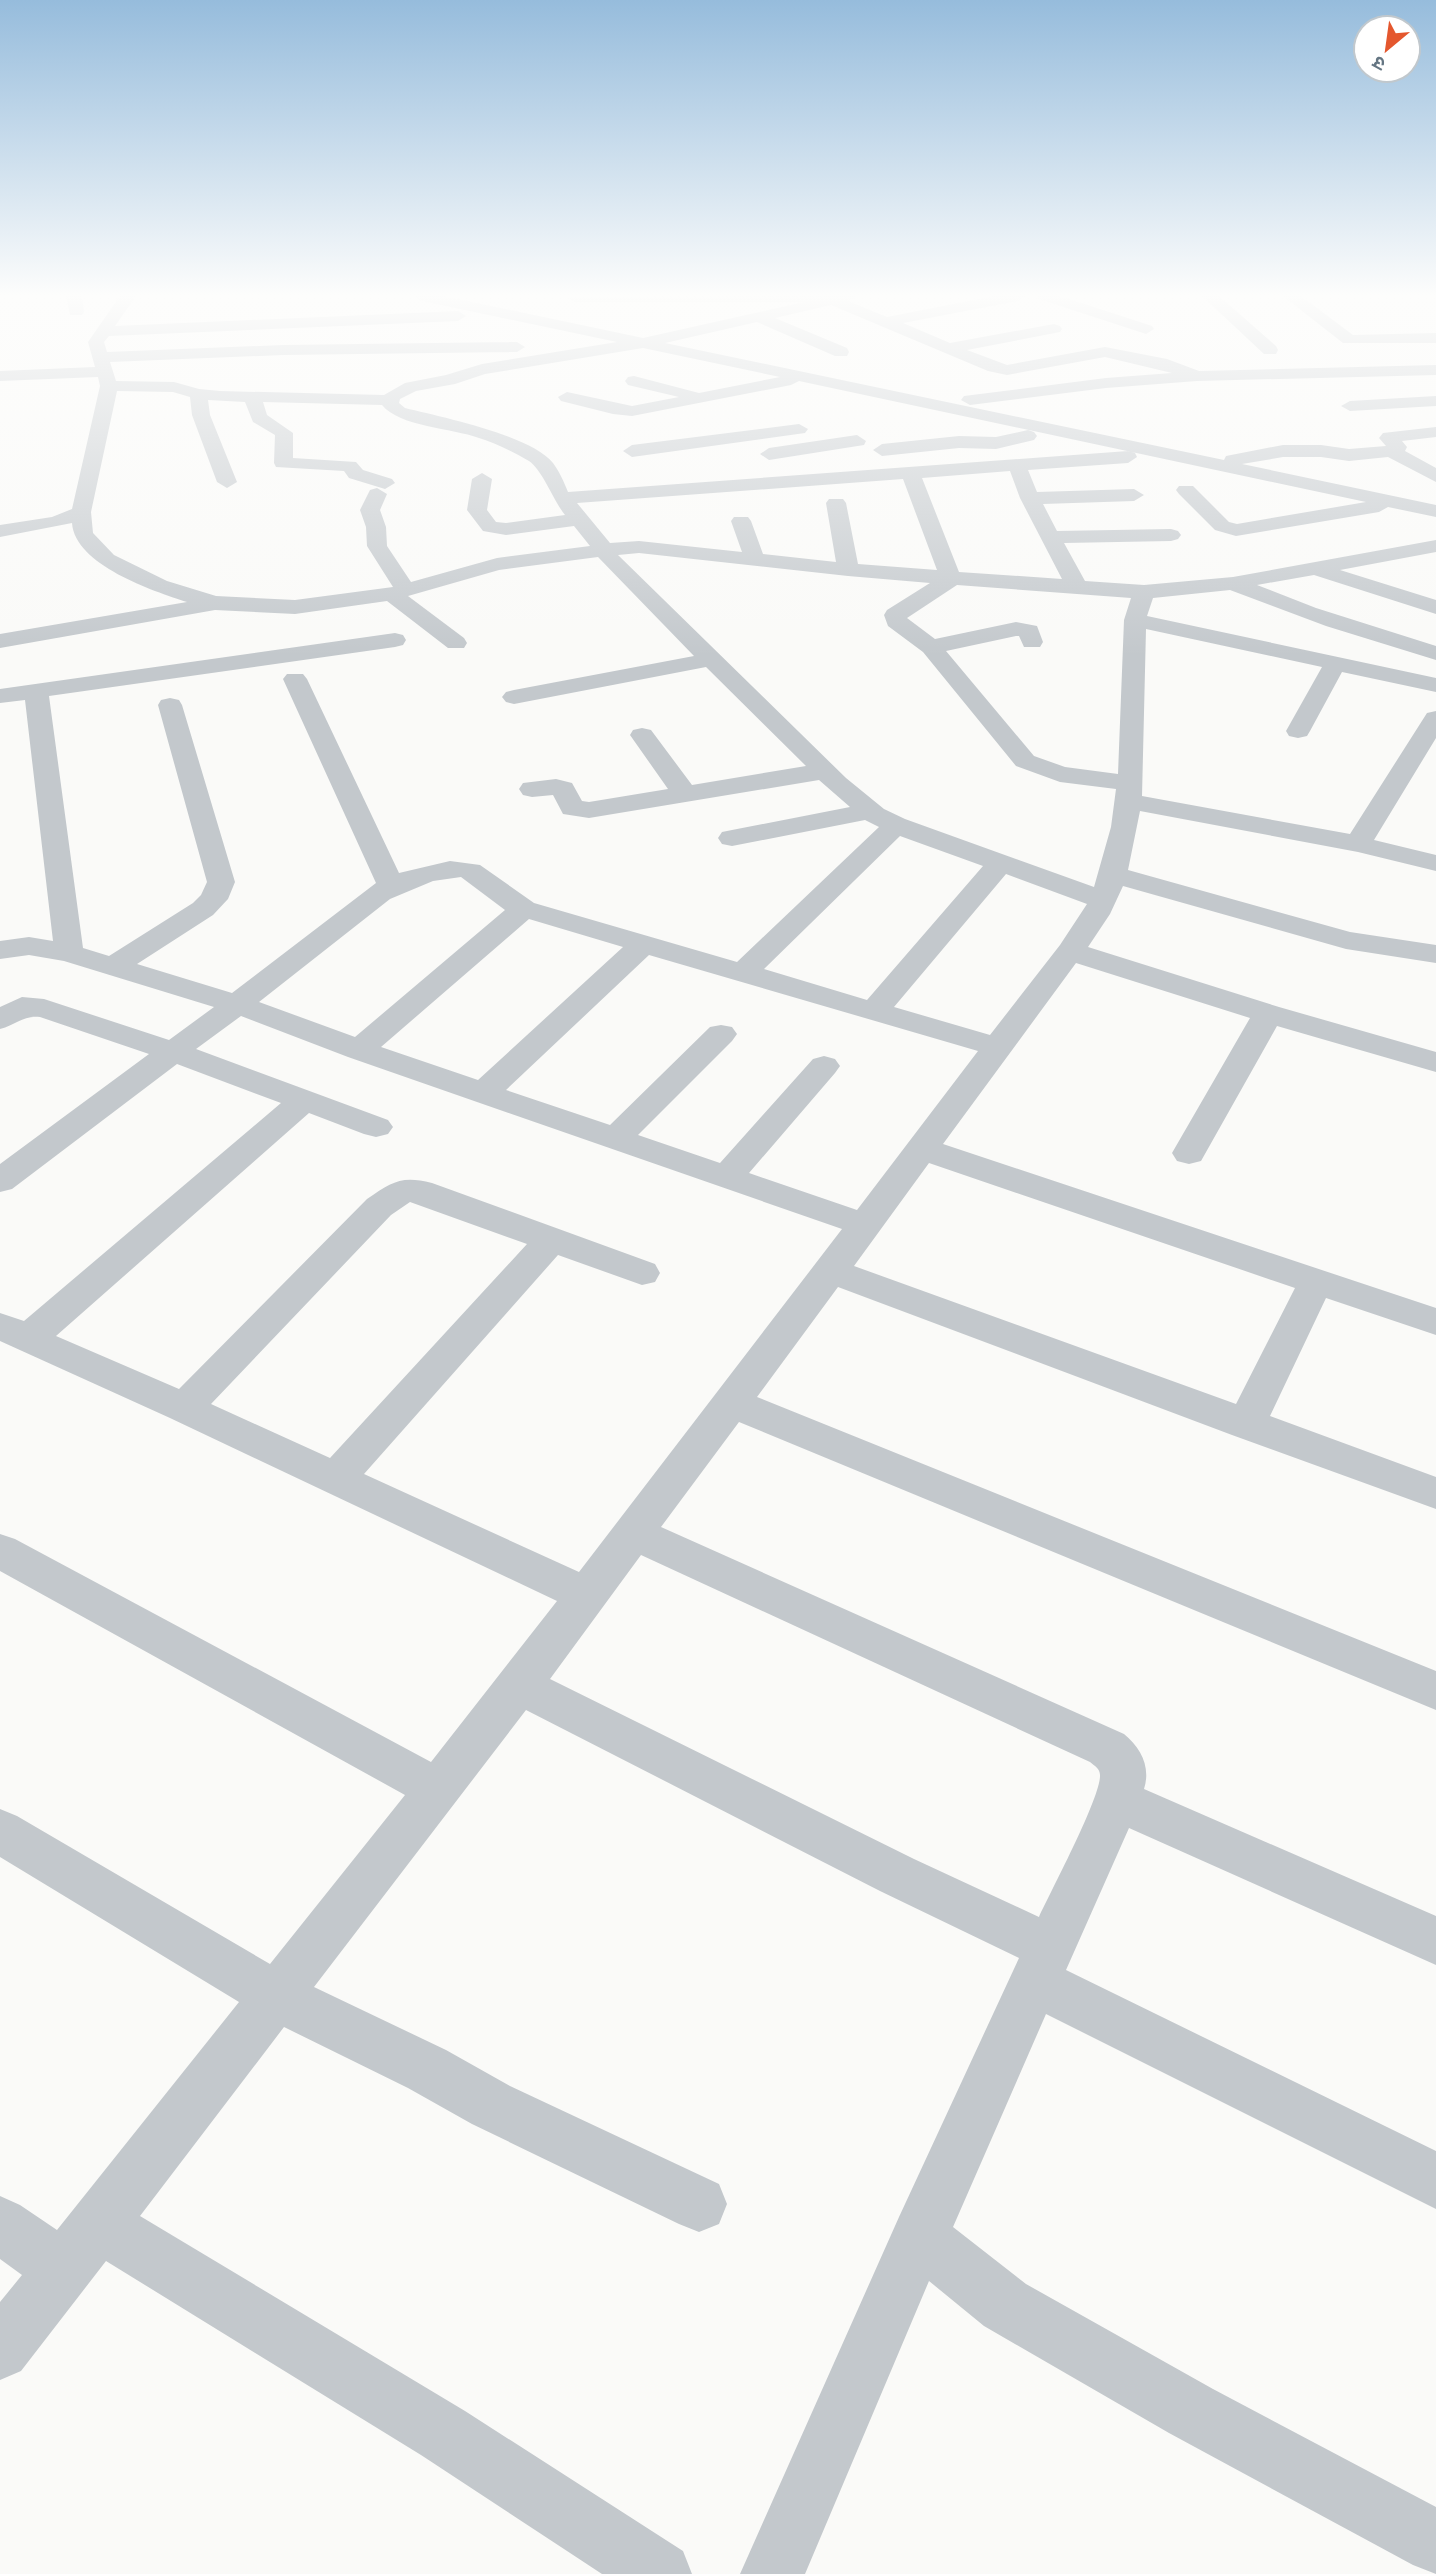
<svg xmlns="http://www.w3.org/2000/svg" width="1436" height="2574" font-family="Signika,'Noto Sans Devanagari',sans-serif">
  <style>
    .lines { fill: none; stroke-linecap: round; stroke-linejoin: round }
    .minor { fill: #c3c8cc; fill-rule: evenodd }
  </style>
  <rect width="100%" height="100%" fill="#fafaf8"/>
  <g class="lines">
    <!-- minor -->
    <path class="minor" d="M66,296h16l2,16 -2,3h-12z
      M120,296h16l-21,30 343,-15 8,5 -8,5 -349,15 -5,6 3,10 176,-7 234,-3 8,5 -8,5 -234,3 -173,7 6,19 58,1 25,7 21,2 164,4 21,-12 41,-8 36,-11 135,-22 -195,-41 -8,-5h30l199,42 161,-36h-229l-8,-5 290,-1 -9,5 39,16 107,-21h32l-8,5 -115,22 47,20 104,-19 6,2 2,3 -2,3 -93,18 40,15 98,-18 62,12 32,12 237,-6v10l-239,6 -91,7 -136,17 -9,-5 3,-4 142,-18 66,-5 -67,-16 -98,18 -19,-4 -157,-66 -56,13 72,30 2,4 -2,4h-12l-78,-34 -92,21 559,117 2,-4 57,-11h38l28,4 37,-3 -7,-8 4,-5 53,-6v10l-34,4 5,6 -2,4 31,17v14l-48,-25 -39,4 -28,-4h-38l-41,7 194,41v12l-48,-10 -9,5 -143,24 -21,-6 -36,-36 -3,-4 3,-4h14l36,36 8,2 129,-22 -567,-121 -8,4 -159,31 -19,-2 -52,-13 -3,-4 9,-5 65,14 47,-9 -51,-12 -3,-4 3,-4 6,-1 65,17 81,-16 -137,-29 -158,26 -30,10 -39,7 -16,8 -1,4 6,5c36,9 126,27 148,55 6,8 11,19 15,29l560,-41 7,2 2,4 -9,6 -100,7 9,22 97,-3 10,6 -10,6 -91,3 14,27 114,-2 7,2 3,4 -3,4 -7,2 -107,2 21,38 59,4 89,-8 203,-37v12l-96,18 96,30v14l-122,-39 -57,10 59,23 120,38v14l-110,-34 -96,-36 -77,8 -6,18 289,62v14l-94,-20 -32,59 -3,5 -9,2 -9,-2 -3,-5 36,-64 -176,-38 -4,167 208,38 77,-121 9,-2v27l-62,102 62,15v16l-78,-19 -218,-41 -12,59 222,62 86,13v18l-90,-14 -223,-63 -13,28 -22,33 191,60 157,45v20l-159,-46 -76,135 -12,3 -12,-3 -5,-8 78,-135 -174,-55 -133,181 493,164v27l-110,-37 -56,118 166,61v32l-204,-74 -394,-148 -81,110 679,274v39l-697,-288 -78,105 463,207c17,14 27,33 20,55l292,127v49l-307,-137 -63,142 370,181v58l-390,-195 -93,213 73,57 187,105 223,118v67l-23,-9 -244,-132 -185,-107 -55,-45 -124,293h-65l159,-357 120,-259 -139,-67 -354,-181 -212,277 132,63 64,36 209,98 8,20 -8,20 -20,8 -20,-8 -207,-100 -64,-36 -124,-61 -144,189 325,195 218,140 9,23h-90l-181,-119 -315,-194 -85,110 -21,9v-78l22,-27 -22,-16v-63l20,9 37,25 182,-228 -239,-145v-48l17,7 253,148 135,-169 -405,-224v-37l15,5 416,223 126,-161 -387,-183 -170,-77v-28l24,8 257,-218 -104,-39 -165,125 -12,3v-28l149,-110 -109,-37c-17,-2 -24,8 -40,12v-22l22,-10 22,2 125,41 45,-33 -150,-46 -35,-6 -29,4v-18l29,-4 24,4 -28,-241 -25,3v-14l395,-56 8,2 3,5 -3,5 -8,2 -346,49 34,252 26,8 84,-53 8,-8 6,-13 -49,-177 3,-5 9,-2 9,2 3,5 53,177 -7,17 -15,16 -76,49 95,29 144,-110 -93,-204 4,-5h16l4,5 92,194 51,-12 30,4 54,38 203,59 142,-135 -14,-7 -133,26 -10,-2 -4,-6 4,-6 10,-2 118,-23 -31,-27 -230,38 -26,-4 -10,-19 -21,2 -9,-2 -4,-6 4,-6 33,-4 16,4 10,18 7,1 79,-13 -38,-54 3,-5 9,-2 9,2 41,55 114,-19 -100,-99 -192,37 -8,-2 -4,-5 4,-5 8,-2 180,-34 -96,-99 -99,13 -91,26 56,42 3,5 -3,5h-16l-61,-47 -92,13 -80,-4 -215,38v-14l187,-32c-34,-11 -112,-37 -115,-79l-72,14v-12l52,-8 20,-8 28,-123 -2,-9 -98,4v-10l95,-4 -7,-25zM117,391l56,1 17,5 2,18 25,67 10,6 10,-6 -27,-67 -2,-15 37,2 8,20 22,13 -1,28 2,4 68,4 5,7 36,11 10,-6 -3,-4 -29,-9 -7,-8 -63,-4v-25l-26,-18 -4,-13 119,3c18,22 70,23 97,33 16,5 35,14 50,23 14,10 24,39 36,54l-59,8 -10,-1 -9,-12 5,-31 -10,-6 -10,6 -5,31 16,21 23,4 68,-9 16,20 -93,12 -86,24 -24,-36 -1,-19 -6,-17 7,-16 -10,-6 -7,2 -10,20 6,17 1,19 26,41 -98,13 -79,-4 -49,-15 -53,-26 -21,-22 -2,-21zM1010,471l10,27 42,81 -103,-7 -37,-94zM903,479l34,91 -79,-6 -12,-61 -3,-4h-14l-3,4 10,59 -73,-8 -12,-33 -3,-4h-14l-3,4 11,31 -103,-11 -29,2 -33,-40zM639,553l209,23 82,7 -43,27 -3,5 4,11 35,26 93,114 44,16 56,7 -5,38 -17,60 -189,-68 -21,-10 -38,-31 -228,-223zM957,585l174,13 -7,22 -6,154 -53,-7 -31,-11 -88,-105 70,-15h3l5,11h16l3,-5 -6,-16 -21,-4 -81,17 -28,-21zM900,836l83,30 -116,134 -103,-31zM1006,874l81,30 -27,41 -70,90 -96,-28zM461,877l44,33 -150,127 -96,-35 131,-103 43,-18zM529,919l94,28 -145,133 -97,-33zM649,955l329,96 -121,159 -108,-37 86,-100 5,-7 -5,-7 -11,-3 -11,3 -93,104 -82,-28 94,-94 5,-7 -5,-7 -11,-2 -11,2 -100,98 -104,-35zM241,1016l107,41 494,172 -263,343 -215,-98 194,-219 84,30 13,-3 5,-9 -5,-9 -223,-81c-31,-8 -40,-1 -65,16l-188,190 -123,-53 253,-223 55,21 12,3 12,-3 5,-7 -5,-7 -192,-71zM929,1163l366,125 -59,116 -382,-138zM410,1202l117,42 -197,214 -119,-54 180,-189zM641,1555l449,207c5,4 10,7 10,13 1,22 -49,116 -61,142l-125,-58 -364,-180z
      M1036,296h24l92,30 2,3 -8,5 -6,-2 -101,-33z
      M1202,296h17l57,50 2,4 -2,4h-12z
      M1283,296h18l52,39 83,-2v10h-93z
      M1436,396v10l-86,5 -9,-5 9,-5z
      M799,424l9,5 -3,4 -173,24 -9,-6 9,-6z
      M1028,430l6,2 3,4 -3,4 -38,9 -37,-1 -77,8 -9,-6 9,-6 77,-8 37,1z
      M857,435l9,6 -2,4 -95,15 -9,-6 9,-6z"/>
  </g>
  <!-- sky -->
  <linearGradient id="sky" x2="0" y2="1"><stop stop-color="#96bcdc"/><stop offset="0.45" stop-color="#fdfdfc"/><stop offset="1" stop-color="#fdfdfc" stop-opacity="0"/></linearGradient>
  <rect width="1436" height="656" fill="url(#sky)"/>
  <!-- north arrow -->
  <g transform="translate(1387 49) rotate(209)"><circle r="33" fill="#ffffff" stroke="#c1c8cd" stroke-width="2"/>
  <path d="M0-5L12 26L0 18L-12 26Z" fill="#e4572e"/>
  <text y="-10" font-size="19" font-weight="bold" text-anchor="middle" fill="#657683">उ</text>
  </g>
</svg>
